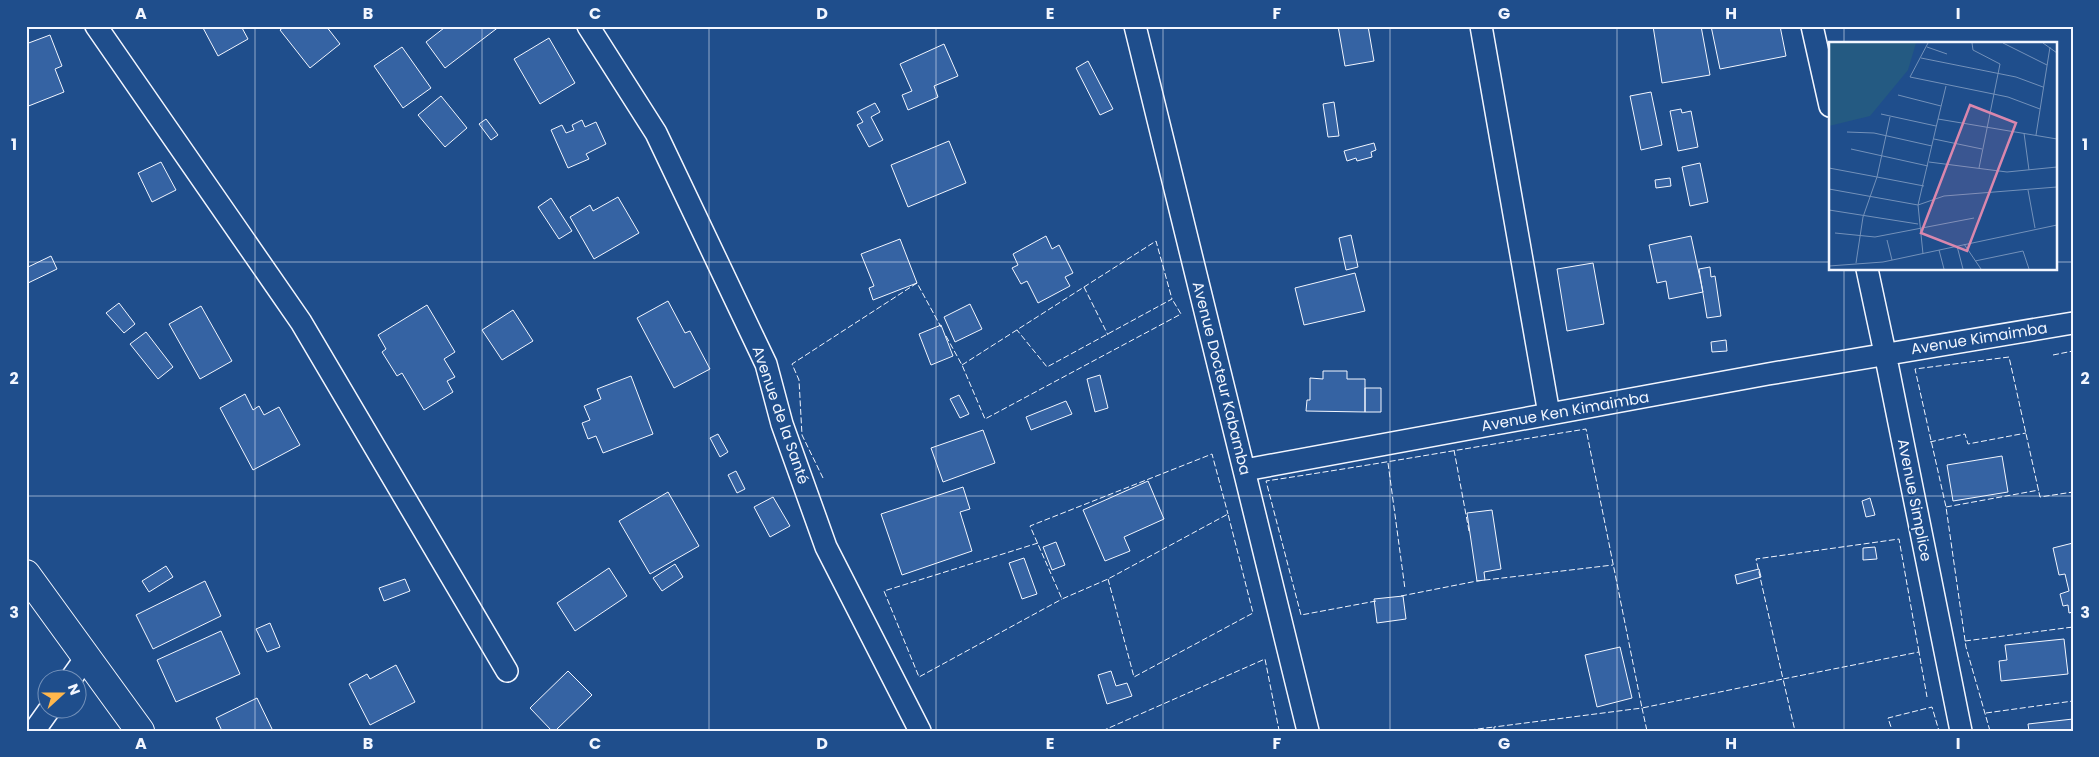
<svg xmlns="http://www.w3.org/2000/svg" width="2099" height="757" font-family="Poppins,sans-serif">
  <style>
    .building { fill: #3563a3; stroke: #f2f6ff }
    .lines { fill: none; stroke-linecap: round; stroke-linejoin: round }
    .street-casing { stroke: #f2f6ff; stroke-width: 24 }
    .secondary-casing { stroke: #f2f6ff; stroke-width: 30 }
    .street { stroke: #1f4e8c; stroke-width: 21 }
    .secondary { stroke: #1f4e8c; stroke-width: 28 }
    .fence { stroke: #f2f6ff; stroke-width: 1; stroke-dasharray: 6 2.5; stroke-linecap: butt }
    .grid { fill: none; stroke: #f2f6ff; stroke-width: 1; stroke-opacity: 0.55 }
    .labels { text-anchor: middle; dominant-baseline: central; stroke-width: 4; stroke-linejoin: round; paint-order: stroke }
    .street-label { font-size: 15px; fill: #f2f6ff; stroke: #1f4e8c }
    .inset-road { fill: none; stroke: #7391ba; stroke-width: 1 }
    .view { fill: #da87ad; fill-opacity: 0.15; stroke: #da87ad; stroke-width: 2.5 }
    .inset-edge { fill: none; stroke: #f2f6ff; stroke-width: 2.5 }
    .neatline { fill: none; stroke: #f2f6ff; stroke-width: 2 }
    .grid-label { font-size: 16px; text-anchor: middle; font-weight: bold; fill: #f2f6ff }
  </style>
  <rect width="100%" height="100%" fill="#1f4e8c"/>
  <!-- building -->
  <path class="building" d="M202,26h39l7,13 -30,17z
    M285,26h41l14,18 -30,24 -30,-38z
    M443,26h57l-55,42 -19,-26 18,-14z
    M1338,26h30l6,35 -29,5z
    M1653,26h48l9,49 -48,8z
    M1711,26h69l6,30 -66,13z
    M50,35l12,31 -7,3 9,23 -38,15v-63z
    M549,38l26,45 -35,21 -26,-45z
    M944,44l14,32 -24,10 4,11 -30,13 -6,-15 10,-4 -12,-27z
    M402,47l29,41 -28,20 -29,-42z
    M1088,61l25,48 -13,6 -24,-47z
    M1651,92l11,53 -21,5 -11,-54z
    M441,96l26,32 -22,19 -27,-32z
    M1334,102l5,34 -11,1 -5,-33z
    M875,103l5,9 -9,5 12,23 -14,7 -12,-22 6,-3 -6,-10z
    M1681,109l1,4 9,-2 7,36 -20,4 -8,-40z
    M486,119l12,16 -7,5 -12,-16z
    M582,120l3,7 11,-5 10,22 -20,10 3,5 -21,9 -17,-38 11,-5 4,8 8,-3 -2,-5z
    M949,141l17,42 -58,24 -17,-42z
    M1374,143l2,7 -5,2 1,5 -15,4 -1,-3 -9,3 -3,-10z
    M161,162l15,28 -24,12 -14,-29z
    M1700,163l8,39 -18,4 -8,-39z
    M1670,178l1,8 -15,2 -1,-8z
    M618,197l21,36 -45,26 -24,-42 20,-12 3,6z
    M551,198l21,33 -13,8 -21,-32z
    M1351,235l7,32 -12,3 -7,-32z
    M1046,236l6,13 7,-4 14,28 -8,4 5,9 -32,17 -11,-22 -6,3 -9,-16 6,-3 -5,-11z
    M1691,236l12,56 -34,7 -3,-18 -9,2 -8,-38z
    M900,239l17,44 -44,17 -4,-12 5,-2 -13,-32z
    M51,256l6,13 -31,15v-16z
    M1593,263l11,61 -37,7 -10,-62z
    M1710,267l1,10 4,-1 6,40 -14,2 -8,-49z
    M1355,273l10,38 -61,14 -9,-37z
    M668,301l17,32 5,-2 20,38 -36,19 -37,-70z
    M119,303l16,21 -11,9 -18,-20z
    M970,304l12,25 -27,13 -11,-25z
    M427,305l28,47 -11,7 11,18 -8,4 6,11 -29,18 -22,-37 -5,3 -15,-24 4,-3 -8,-14z
    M201,306l31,55 -32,18 -31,-55z
    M513,310l20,31 -31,19 -20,-30z
    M941,325l12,31 -22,9 -12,-31z
    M146,332l27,35 -15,12 -28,-35z
    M1726,340l1,11 -15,1 -1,-10z
    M1323,371h24v8h18v33l-59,-1 1,-11h3v-22l13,1z
    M1100,375l8,33 -13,4 -8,-33z
    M631,376l22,58 -50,19 -7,-17 -8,3 -6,-16 8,-3 -6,-14 17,-7 -4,-10z
    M1365,388h16v24h-16z
    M245,394l8,16 6,-4 5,9 15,-8 21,38 -47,25 -33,-62z
    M959,395l10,19 -9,4 -10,-19z
    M1066,401l6,13 -41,16 -5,-13z
    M983,430l12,33 -52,19 -12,-34z
    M718,434l10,18 -8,5 -10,-19z
    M2002,456l6,36 -55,9 -6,-36z
    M736,471l9,18 -8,4 -9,-18z
    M1148,481l16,38 -40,18 6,14 -25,10 -22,-51z
    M963,487l7,22 -10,3 12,39 -70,24 -21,-61z
    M668,492l31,54 -49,28 -31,-53z
    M773,497l17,29 -20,11 -16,-30z
    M1870,498l5,17 -9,2 -4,-16z
    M1492,510l9,59 -17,3 1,8 -8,1 -10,-68z
    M1056,542l9,23 -13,5 -9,-23z
    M2073,543v69l-4,1 -1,-8 -5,1 -3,-12 9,-3 -4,-17 -6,1 -6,-27z
    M1875,547l2,12 -14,1v-12z
    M1024,558l13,36 -15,5 -13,-36z
    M675,564l8,13 -21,14 -9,-13z
    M166,566l7,11 -24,15 -7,-11z
    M609,568l18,28 -52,35 -18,-28z
    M1759,569l2,8 -24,7 -2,-9z
    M405,579l5,12 -26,10 -5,-13z
    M205,581l16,35 -68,33 -17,-34z
    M1403,596l3,23 -29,4 -3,-24z
    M270,623l10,24 -13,5 -11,-23z
    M221,631l19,43 -64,28 -19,-42z
    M2064,639l4,35 -67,7 -2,-20 8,-1 -2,-15z
    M1620,647l12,51 -35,9 -12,-52z
    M396,665l19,37 -45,23 -21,-41 18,-10 3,5z
    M568,671l24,24 -37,36h-3l-22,-23z
    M1111,671l5,15 11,-3 5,13 -25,8 -9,-29z
    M257,698l16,33h-51l-6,-13z
    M2073,719v12h-44l-1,-7z"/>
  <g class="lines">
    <!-- street casing -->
    <g class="street-casing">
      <path id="street" d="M96,26l205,296 206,349
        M588,26l68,107 110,231 16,60 44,123 94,184
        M1135,26l173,705
        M1481,26l68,388
        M1812,26l18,80
        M1867,269l18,84 76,378
        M1245,470l523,-96 305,-51
        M70,680l17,-24
        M34,731l15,-21"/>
    </g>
    <!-- secondary casing -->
    <g class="secondary-casing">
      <path id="secondary" d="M26,574l114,157"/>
    </g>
    <!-- street -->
    <use href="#street" class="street"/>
    <!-- secondary -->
    <use href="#secondary" class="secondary"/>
    <!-- fence -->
    <path class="fence" d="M1084,287l24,48
      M946,336l16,29 23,54 196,-105 -9,-15
      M2053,355l20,-4
      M962,365l194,-124 16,58 -125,68 -30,-37
      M1930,442l35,-8 3,10 58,-11
      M1454,450l15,81
      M1388,463l17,126
      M823,478l-21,-43 -3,-55 -7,-16 125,-81 24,44
      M1946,507l93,-17
      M1038,543l-154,48 35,86 143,-78
      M1108,579l26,98 119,-64 -25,-99 -120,65 -46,20 -32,-73 182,-72 16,60
      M1401,596l76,-15 136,-16
      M1376,601l-75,14 -35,-134c107,-16 213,-35 320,-52l56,279 141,-29 12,52
      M1965,641l108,-14
      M1919,652l-20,-113 -143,20 27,120 136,-27 8,45
      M1986,713l87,-12
      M1102,731l163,-72 14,71 -2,1
      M1461,731l33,-4
      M1494,731v-4l148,-19 5,23
      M1887,731l5,-1 -4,-12 44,-11 7,24
      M1990,731l-24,-84 -20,-140 -31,-138 94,-12 31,140 33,-5"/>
  </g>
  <!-- grid -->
  <path class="grid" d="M255,26v705M482,26v705M709,26v705M936,26v705M1163,26v705M1390,26v705M1617,26v705M1844,26v18M26,262h1804M2055,262h18M1844,269v462M26,496h2047"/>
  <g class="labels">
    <!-- street labels -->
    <g class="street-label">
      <text transform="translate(1979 338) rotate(-9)">Avenue Kimaimba</text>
      <text transform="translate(1222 378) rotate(76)">Avenue Docteur Kabamba</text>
      <text transform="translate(1565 411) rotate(-10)">Avenue Ken Kimaimba</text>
      <text transform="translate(781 415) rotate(71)">Avenue de la Santé</text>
      <text transform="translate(1915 500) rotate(79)">Avenue Simplice</text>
    </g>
  </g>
  <!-- overview -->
  <g transform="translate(1829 42)">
    <rect width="228" height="228" fill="#1f4e8c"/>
    <path d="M0,1h87l-8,27 -38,46 -41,10z" fill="#245a82"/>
    <path class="inset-road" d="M99,1l-18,34 98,20 32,12M143,1l1,7 27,14 -21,104M174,1l44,22M214,1l14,10M98,5l20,7M92,16l95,19 27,10M69,53l43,11M52,72l55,12M109,77l8,-33M18,90l27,1 58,13M195,91l5,37M207,93l14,-88M105,97l48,10M22,107l77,17M100,120l78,10 50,-5M0,126l48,9 13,-60M0,147l89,16 26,-9 113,-9M199,148l7,38M0,168l89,14M6,191l40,4 99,-19M58,198l5,20M135,202l17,25M128,204l6,23M110,208l5,19M94,212l-5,-49 20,-86 119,20M146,219l48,-10 6,18M27,221l7,-46 14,-40 47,9M0,224l54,-4 174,-37"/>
    <path class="view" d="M141,63l46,18 -49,128 -46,-18z"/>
    <rect width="228" height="228" class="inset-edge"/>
  </g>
  <!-- border -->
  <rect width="2099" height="757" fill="none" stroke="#1f4e8c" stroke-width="55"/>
  <!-- north arrow -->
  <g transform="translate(62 694) rotate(69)"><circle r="24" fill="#1f4e8c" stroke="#7391ba"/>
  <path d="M0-4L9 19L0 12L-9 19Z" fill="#ffb74d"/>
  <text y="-8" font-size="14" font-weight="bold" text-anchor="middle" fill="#f2f6ff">N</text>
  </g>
  <rect x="28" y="28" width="2044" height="702" class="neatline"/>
  <g class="grid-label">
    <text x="141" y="19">A</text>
    <text x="368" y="19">B</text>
    <text x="595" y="19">C</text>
    <text x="822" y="19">D</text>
    <text x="1050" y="19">E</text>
    <text x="1277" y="19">F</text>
    <text x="1504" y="19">G</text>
    <text x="1731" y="19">H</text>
    <text x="1958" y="19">I</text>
    <text x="14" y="150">1</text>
    <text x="2085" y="150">1</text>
    <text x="14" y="384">2</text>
    <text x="2085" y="384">2</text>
    <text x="14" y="618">3</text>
    <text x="2085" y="618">3</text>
    <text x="141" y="749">A</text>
    <text x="368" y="749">B</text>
    <text x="595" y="749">C</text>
    <text x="822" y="749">D</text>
    <text x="1050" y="749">E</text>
    <text x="1277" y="749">F</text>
    <text x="1504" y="749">G</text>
    <text x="1731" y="749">H</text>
    <text x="1958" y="749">I</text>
  </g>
</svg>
